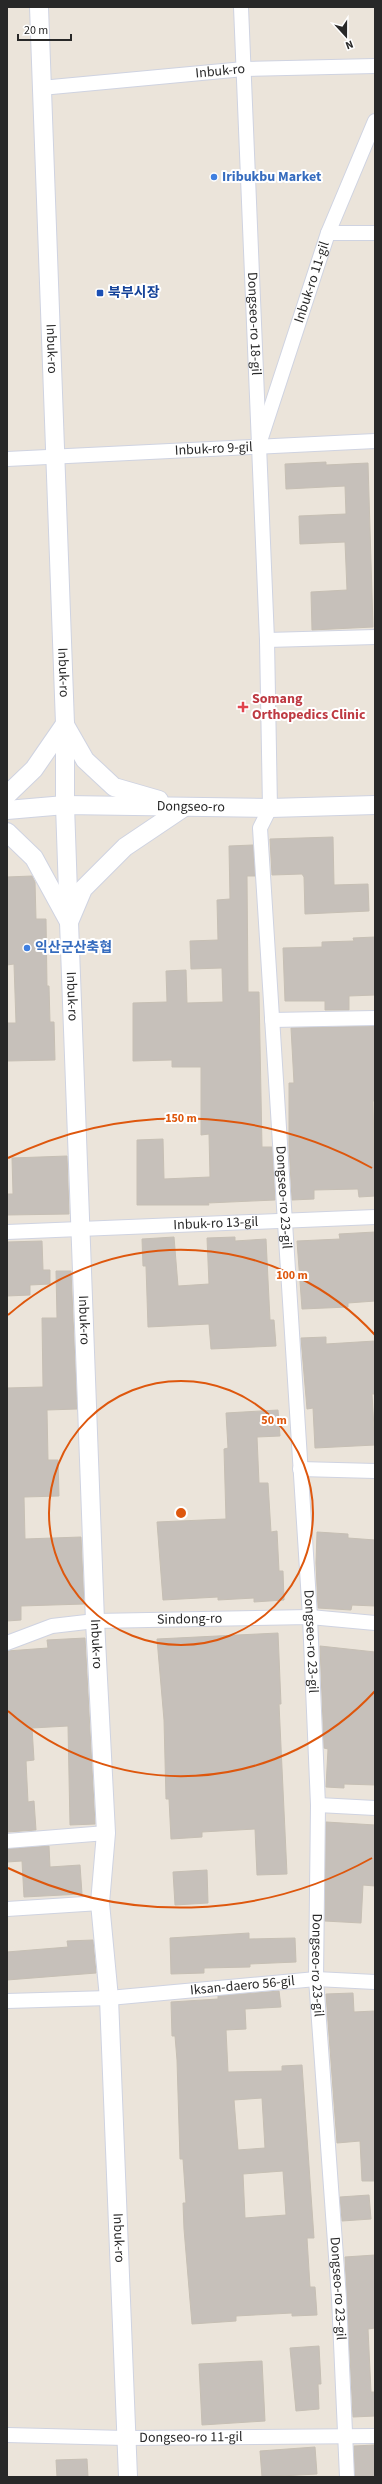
<svg xmlns="http://www.w3.org/2000/svg" width="382" height="2484" font-family="'Source Sans 3','Noto Sans KR',sans-serif">
  <style>
    .building { fill: #c6c0ba; stroke: #c6bfb4; fill-rule: evenodd }
    .lines { fill: none; stroke-linecap: round; stroke-linejoin: round }
    .minor-casing { stroke: #cfd3e1; stroke-width: 16 }
    .tertiary-casing { stroke: #cfd3e1; stroke-width: 20 }
    .minor { stroke: #fff; stroke-width: 14 }
    .tertiary { stroke: #fff; stroke-width: 18 }
    .ring { fill: none; stroke: #de570d; stroke-width: 2 }
    .shop-dot { fill: #3f7fe0; stroke: #fff; stroke-width: 1.5 }
    .transit-dot { fill: #1a4fb4; stroke: #fff; stroke-width: 1.5 }
    .health-dot { fill: #e0444e; stroke: #fff; stroke-width: 1.5 }
    .labels { text-anchor: middle; dominant-baseline: central; stroke-width: 4; stroke-linejoin: round; paint-order: stroke }
    .street-label { font-size: 14px; fill: #282828; stroke: #fff }
    .shop-label { font-size: 14px; font-weight: bold; fill: #366cbe; stroke: #fff; text-anchor: start }
    .transit-label { font-size: 14px; font-weight: bold; fill: #164399; stroke: #fff; text-anchor: start }
    .health-label { font-size: 14px; font-weight: bold; fill: #be3a42; stroke: #fff; text-anchor: start }
    .centre { fill: #de570d; stroke: #fff; stroke-width: 2 }
    .ring-label { font-size: 12px; text-anchor: middle; font-weight: bold; fill: #de570d; stroke: #fff; stroke-width: 4; stroke-linejoin: round; paint-order: stroke }
  </style>
  <rect width="100%" height="100%" fill="#ebe4da"/>
  <!-- building -->
  <path class="building" d="M326,462v3l42,-2 5,164 -61,3 -1,-38 36,-2 -2,-48 -45,2 -1,-28 47,-2 -1,-28 -59,3 -1,-25z
    M333,837l1,48 34,-1 1,27 -64,3 -1,-37 -2,-3 -30,1 -2,-36z
    M253,845l2,31h-8l1,116h11l3,155h10l3,53 -67,3 1,2h-72v-65l26,-1 1,40 46,-2 -1,-43 -8,1v-68h-29v-7l-39,1v-58l34,-1 -1,-31 20,-1 1,33 36,-1 -1,-34 -31,1 -1,-28 28,-1 -1,-40 13,-1 -1,-53z
    M32,876l3,6 1,37h10l1,67h2l1,36h4l1,38 -48,1v-38h9l-2,-59 -7,1v-88z
    M375,937v58l-26,1v14h-24v-9h-40l-2,-53 39,-1v-5l32,-1 -1,-3z
    M375,1026v75h-2l2,95 -16,1 -1,-8 -44,1v9l-22,1 -3,-54v-63h5l-3,-55z
    M67,1156l2,58 -62,1v-21h6l-1,-36z
    M375,1232v69l-27,2v4l-46,2 -5,-68 43,-2 -1,-5z
    M174,1237l4,49 31,-2 -2,-46 28,-1v4l31,-2 4,81h4l2,26 -65,3 -2,-25 -61,3 -2,-61h-3l-1,-27z
    M42,1241l1,29h7v14l-20,1v10l-23,1v-54z
    M56,1271h15l6,138 -30,1 1,50h10l1,36 -35,1 1,42 56,-2 3,67 -63,2v14l-14,1v-233l36,-1 -1,-69h15z
    M326,1337v7l49,-3v53h-3l3,51 -60,3 -2,-40 -6,1 -6,-71z
    M278,1410l2,26 -23,1 2,46h9l3,49 6,-1 2,40h4l1,29 -30,2v-4l-36,2v-3l-55,3 -6,-78 69,-3 -2,-70 4,-1 -2,-35z
    M317,1532l31,2v4l27,2v66l-23,-1 -1,5 -33,-2 -2,-45z
    M278,1633l3,71h-2l8,170 -30,1 -2,-46 -53,3v5l-31,2 -2,-40h-3l-2,-79 -7,-81z
    M85,1638l10,186 -25,1 -2,-99 -36,2 2,32 -8,1 2,41 6,-1 2,29 -29,2v-181l41,-3 -1,-8z
    M320,1646l55,6v133l-31,-1v4l-18,-1 2,-38 -4,-1z
    M326,1822l49,3v61l-12,-1 -2,38 -36,-2z
    M49,1846l1,21 30,-2 2,29 -58,3 -2,-36 -15,1v-13z
    M207,1870l1,33 -33,2 -2,-33z
    M249,1933v6l46,-1 1,24 -46,2v3l-46,1v5l-33,1 -1,-36z
    M93,1940l3,33 -89,7v-28l61,-5 -1,-6z
    M279,1991l2,16 -36,2 1,20 -20,1 2,42 54,-1v-5l20,-1 12,173h-7l3,49h5l2,28 -25,1v-3l-56,3v5l-44,3 -8,-95 -1,-26h3l-3,-44h-3l-3,-99 -2,-24h-3l-1,-34 47,-3v-3zM262,2098l3,50 -27,2 -4,-50zM283,2171l3,44 -41,3 -2,-44z
    M353,1993l1,19 21,-1v170h-13l-2,-40 -23,2 -11,-149z
    M369,2195l2,24 -29,2 -2,-24z
    M375,2255v73l-7,1 3,63h4v24l-22,1 -8,-160z
    M319,2346l2,38h-3l1,25 -23,2 -6,-63z
    M262,2361l3,60 -63,4 -3,-61z
    M375,2445v32h-20l-1,-31z
    M315,2447l2,27 -55,3 -2,-26z
    M87,2459l1,18h-31l-1,-17z"/>
  <g class="lines">
    <!-- minor casing -->
    <g class="minor-casing">
      <g id="minor">
        <path id="s1" d="M241,7l26,633 3,168 -10,20 50,789 8,188 -2,174 23,319 8,179"/>
        <path id="s2" d="M41,88l203,-19 131,-3"/>
        <path d="M328,233h47"/>
        <path id="s3" d="M261,438l67,-205 47,-112"/>
        <path id="s4" d="M7,459l368,-18"/>
        <path d="M267,640l108,-3"/>
        <path d="M272,1020l103,-2"/>
        <path id="s5" d="M7,1232l368,-15"/>
        <path d="M300,1469l75,2"/>
        <path id="s6" d="M7,1643l45,-17 43,-5 215,-4 65,6"/>
        <path d="M318,1805l57,3"/>
        <path d="M7,1841l99,-8"/>
        <path d="M7,1909l93,-6"/>
        <path id="s7" d="M7,2001l102,-3 207,-19 59,3"/>
        <path id="s8" d="M7,2435l118,3 250,-2"/>
      </g>
    </g>
    <!-- tertiary casing -->
    <g class="tertiary-casing">
      <g id="tertiary">
        <path id="s9" d="M39,7l26,717v81l4,117 26,699 11,212 -6,70 9,95 19,479"/>
        <path d="M65,725l20,35 29,27 45,13"/>
        <path d="M7,795l27,-26 31,-45"/>
        <path id="s10" d="M7,810l58,-5 205,3 105,-3"/>
        <path d="M7,832l27,26 35,64 14,-33 42,-42 58,-39"/>
      </g>
    </g>
    <!-- minor -->
    <use href="#minor" class="minor"/>
    <!-- tertiary -->
    <use href="#tertiary" class="tertiary"/>
  </g>
  <!-- distance rings -->
  <g class="ring">
    <circle cx="181" cy="1513" r="132"/>
    <path d="M375 1691A263 263 0 0 1 8 1711M8 1315A263 263 0 0 1 375 1335"/>
    <path d="M372 1858A395 395 0 0 1 8 1868M8 1158A395 395 0 0 1 372 1168"/>
  </g>
  <!-- markers -->
  <g class="shop-dot">
    <circle cx="214" cy="177" r="4"/>
    <circle cx="27" cy="948" r="4"/>
  </g>
  <rect class="transit-dot" x="96" y="289" width="8" height="8" rx="2"/>
  <path class="health-dot" d="M241 701h4v4h4v4h-4v4h-4v-4h-4v-4h4z"/>
  <g class="labels">
    <!-- street labels -->
    <g class="street-label">
      <text stroke="none"><textPath href="#s2" startOffset="180">Inbuk-ro</textPath></text>
      <text stroke="none"><textPath href="#s3" startOffset="164">Inbuk-ro 11-gil</textPath></text>
      <text stroke="none"><textPath href="#s1" startOffset="317">Dongseo-ro 18-gil</textPath></text>
      <text stroke="none"><textPath href="#s9" startOffset="342">Inbuk-ro</textPath></text>
      <text stroke="none"><textPath href="#s4" startOffset="207">Inbuk-ro 9-gil</textPath></text>
      <text stroke="none"><textPath href="#s9" startOffset="666">Inbuk-ro</textPath></text>
      <text stroke="none"><textPath href="#s10" startOffset="184">Dongseo-ro</textPath></text>
      <text stroke="none"><textPath href="#s9" startOffset="990">Inbuk-ro</textPath></text>
      <text stroke="none"><textPath href="#s1" startOffset="1194">Dongseo-ro 23-gil</textPath></text>
      <text stroke="none"><textPath href="#s5" startOffset="209">Inbuk-ro 13-gil</textPath></text>
      <text stroke="none"><textPath href="#s9" startOffset="1314">Inbuk-ro</textPath></text>
      <text stroke="none"><textPath href="#s6" startOffset="186">Sindong-ro</textPath></text>
      <text stroke="none"><textPath href="#s1" startOffset="1639">Dongseo-ro 23-gil</textPath></text>
      <text stroke="none"><textPath href="#s9" startOffset="1638">Inbuk-ro</textPath></text>
      <text stroke="none"><textPath href="#s1" startOffset="1963">Dongseo-ro 23-gil</textPath></text>
      <text stroke="none"><textPath href="#s7" startOffset="236">Iksan-daero 56-gil</textPath></text>
      <text stroke="none"><textPath href="#s9" startOffset="2233">Inbuk-ro</textPath></text>
      <text stroke="none"><textPath href="#s1" startOffset="2287">Dongseo-ro 23-gil</textPath></text>
      <text stroke="none"><textPath href="#s8" startOffset="184">Dongseo-ro 11-gil</textPath></text>
    </g>
    <!-- shop labels -->
    <g class="shop-label">
      <text x="222" y="177">Iribukbu Market</text>
      <text x="35" y="948">익산군산축협</text>
    </g>
    <!-- transit labels -->
    <g class="transit-label">
      <text x="108" y="293">북부시장</text>
    </g>
    <!-- health labels -->
    <g class="health-label">
      <text x="252" y="699">Somang<tspan x="252" dy="16">Orthopedics Clinic</tspan></text>
    </g>
  </g>
  <circle cx="181" cy="1513" r="6" class="centre"/>
  <g class="ring-label">
    <text x="181" y="1122">150 m</text>
    <text x="292" y="1279">100 m</text>
    <text x="274" y="1424">50 m</text>
  </g>
  <!-- border -->
  <rect width="382" height="2484" fill="none" stroke="#282828" stroke-width="16"/>
  <!-- north arrow -->
  <g transform="translate(346 36) rotate(159)" stroke="#ffffff" stroke-width="3" paint-order="stroke">
  <path d="M0-3L7 15L0 10L-7 15Z" fill="#282828"/>
  <text y="-6" font-size="11" font-weight="bold" text-anchor="middle" fill="#282828">N</text>
  </g>
  <!-- scale -->
  <path d="M18 34v6h53v-6" fill="none" stroke="#282828" stroke-width="2"/>
  <text x="24" y="34" font-size="12" fill="#282828" stroke="#ffffff" stroke-width="3" paint-order="stroke">20 m</text>
</svg>
